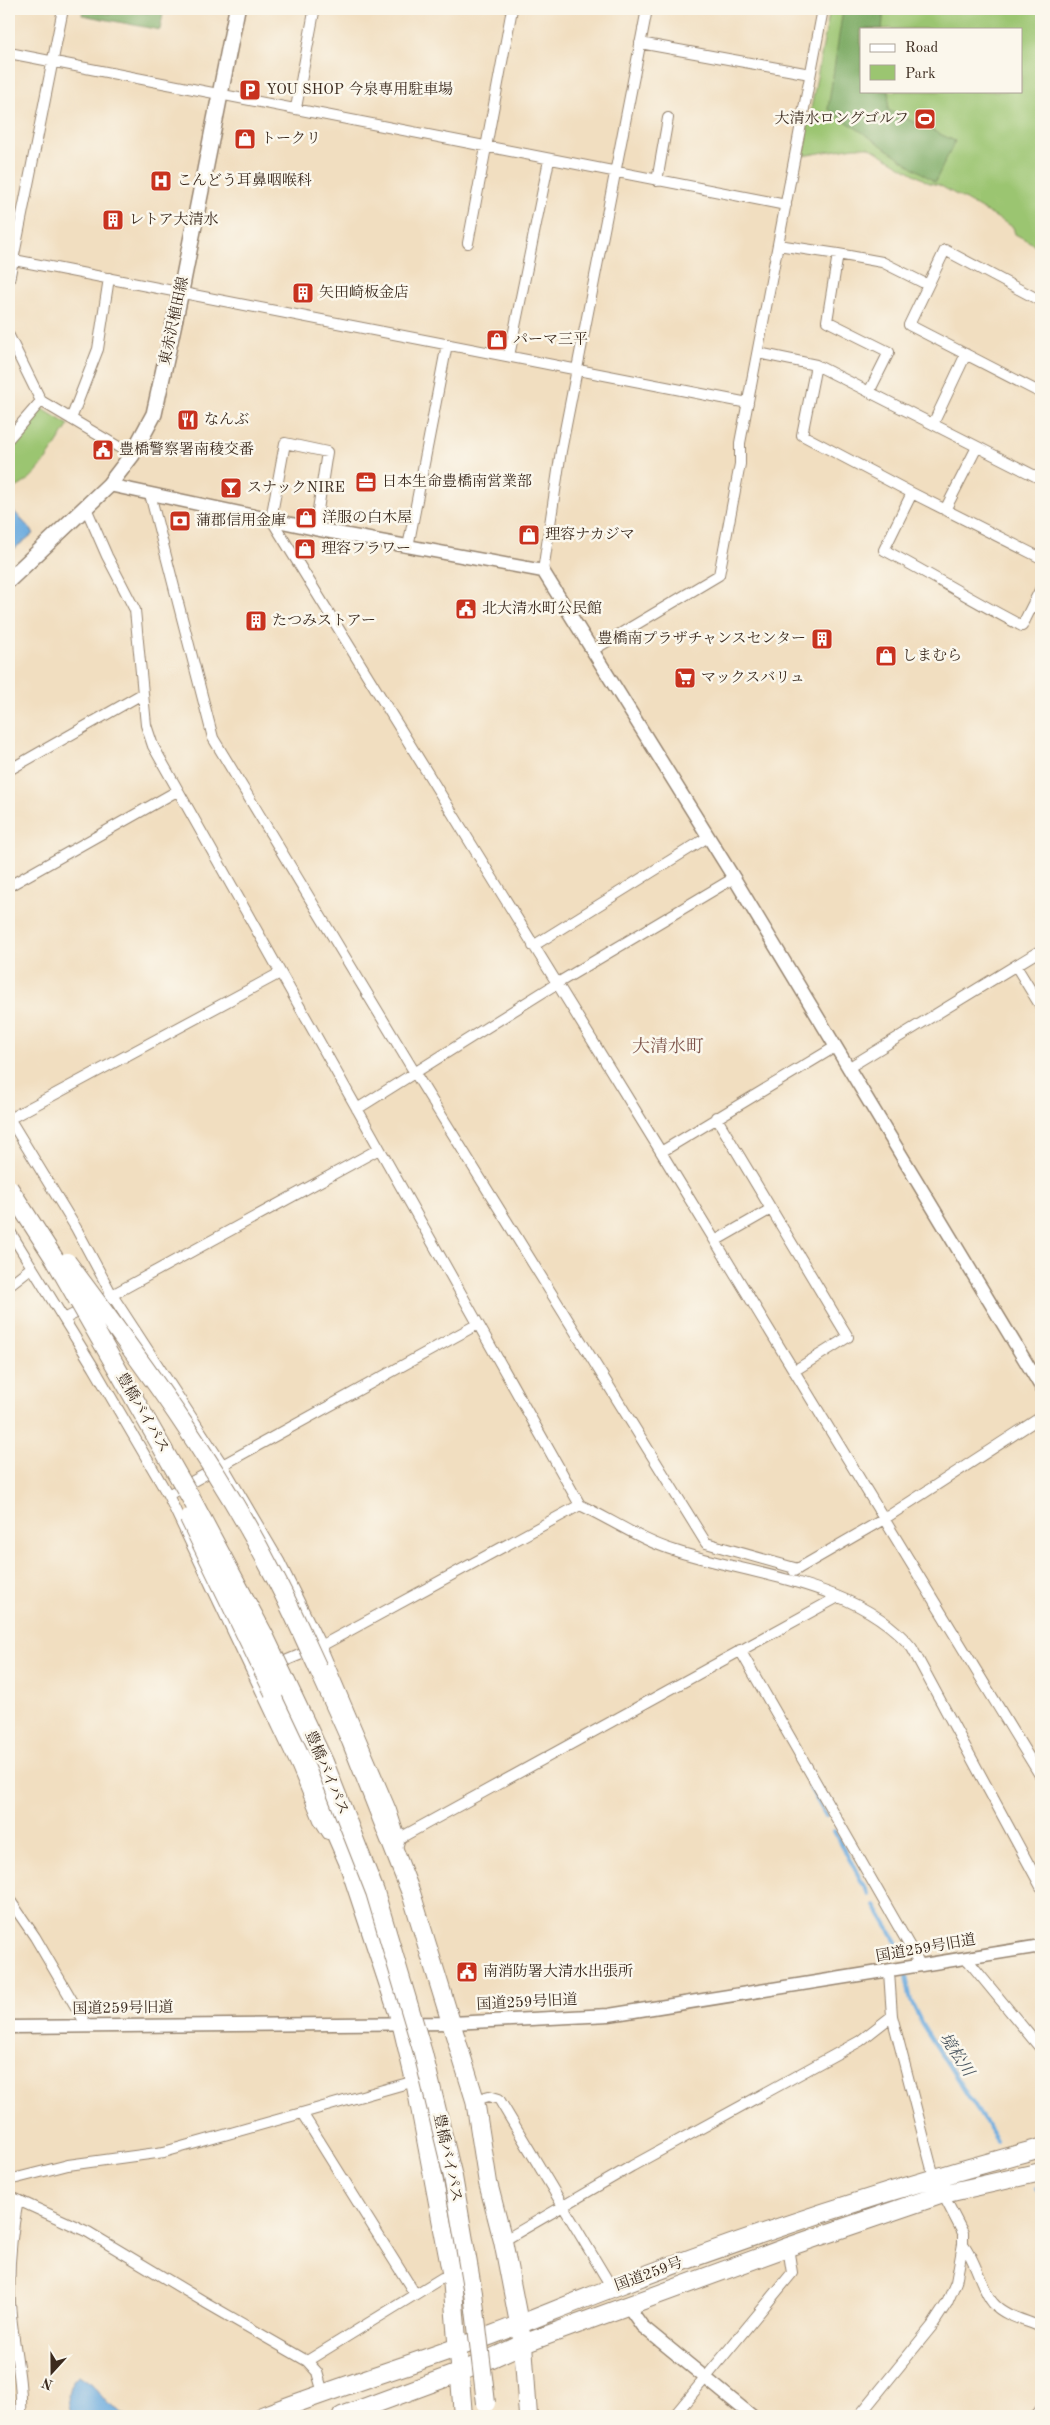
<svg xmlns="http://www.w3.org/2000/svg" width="1050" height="2425" font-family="'Old Standard TT','Noto Serif JP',serif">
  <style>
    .green { fill: #9bc571; stroke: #6b7848; fill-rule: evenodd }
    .forest { fill: #7caa63; stroke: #5c6a40 }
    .water { fill: #6aaade; stroke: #526a7e }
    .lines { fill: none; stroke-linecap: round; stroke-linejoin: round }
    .stream { stroke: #6aaade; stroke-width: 4 }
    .minor-casing { stroke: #96846f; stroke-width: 12 }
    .tertiary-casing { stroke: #96846f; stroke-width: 15 }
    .secondary-casing { stroke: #96846f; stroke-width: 18 }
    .trunk-casing { stroke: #96846f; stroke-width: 20 }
    .minor { stroke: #fff; stroke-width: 10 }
    .tertiary { stroke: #fff; stroke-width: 12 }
    .secondary { stroke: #fff; stroke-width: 15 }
    .trunk { stroke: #fff; stroke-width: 18 }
    .trunk-bridge-casing { stroke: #96846f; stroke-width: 20; stroke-linecap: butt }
    .trunk-bridge { stroke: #fff; stroke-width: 18 }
    .labels { text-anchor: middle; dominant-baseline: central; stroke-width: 5; stroke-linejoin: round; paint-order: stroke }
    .poi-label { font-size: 15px; fill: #3b2a1e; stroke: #fbf7ec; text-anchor: start }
    .street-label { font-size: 15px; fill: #3b2a1e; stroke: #fbf7ec }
    .water-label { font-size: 16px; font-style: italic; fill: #4b5761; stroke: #fbf7ec }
    .quarter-label { font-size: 18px; fill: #7d5349; stroke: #fbf7ec }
  </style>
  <rect width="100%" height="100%" fill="#fbf7ec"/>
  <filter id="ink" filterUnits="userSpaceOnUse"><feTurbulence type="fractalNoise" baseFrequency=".02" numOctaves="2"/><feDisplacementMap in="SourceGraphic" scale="10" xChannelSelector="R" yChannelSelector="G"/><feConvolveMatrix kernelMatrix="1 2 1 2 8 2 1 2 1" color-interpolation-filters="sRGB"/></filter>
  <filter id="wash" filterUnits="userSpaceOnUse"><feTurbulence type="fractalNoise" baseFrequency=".0096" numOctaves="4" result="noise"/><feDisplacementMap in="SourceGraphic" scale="20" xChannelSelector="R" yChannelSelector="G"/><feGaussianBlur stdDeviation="1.12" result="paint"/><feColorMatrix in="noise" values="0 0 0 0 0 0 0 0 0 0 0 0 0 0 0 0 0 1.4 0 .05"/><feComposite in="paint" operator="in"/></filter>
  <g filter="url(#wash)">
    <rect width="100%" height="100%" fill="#f1dec0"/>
    <!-- green -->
    <path class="green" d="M830,9h211v239l-26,-14 -2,-7 -74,-42 -10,-2 -60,-36h-15l-52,9zM861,29h160v62h-160z
      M41,408l28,17c-15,21 -33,59 -60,65v-47z"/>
    <!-- forest -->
    <path class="forest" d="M83,9l28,5 2,-5h25v2l11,2 1,-4h14l-4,21 -78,-15z
      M843,9h41l-2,20h-21v62h28l-1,19 67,31 -20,41 -107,-73z"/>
    <!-- water -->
    <path class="water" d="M9,506l25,27 -25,20z
      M79,2375l13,9 15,19 20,13h-55c-5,-13 -7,-32 7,-41z"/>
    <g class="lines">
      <!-- stream -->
      <path class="stream" d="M810,1788l16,28
        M834,1831l35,64
        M875,1906l30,50
        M906,1976l5,25 11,23 75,117
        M1036,2189l5,6"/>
    </g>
  </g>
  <g filter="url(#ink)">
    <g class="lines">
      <!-- minor casing -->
      <g class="minor-casing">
        <path id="minor" d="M640,43l170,31
          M9,53l777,152
          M296,108l18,-96
          M657,181l11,-63
          M468,243l44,-234
          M778,245l60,9 -11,67 62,31 -20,40
          M838,254l44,8 46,23
          M9,259l739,144
          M9,280l54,-271
          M1041,301l-96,-51 -36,75 132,68
          M9,336l32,65 91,54
          M758,353l58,12 225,114
          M509,356l40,-196
          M816,365l-14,70 110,58 -28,57c46,24 91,52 138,76l19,-38
          M71,419l27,-70 11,-71
          M933,424l33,-70
          M9,438l32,-37
          M912,493l129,65
          M150,494l63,244 202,335 291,470 92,26
          M86,508l21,48 28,54 11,115 7,21 427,759c32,15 62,36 96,46 77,25 182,31 236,97l129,239
          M945,510l32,-63
          M315,529l12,-77 -42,-9 -14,76 390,633 380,625
          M408,547l39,-203
          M543,571l18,-120 86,-442
          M593,650l126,-75 21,-111v-21l83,-434
          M9,770l133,-76
          M9,886l168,-95
          M533,946l175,-109
          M1016,966l25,41
          M848,1068l193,-118
          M357,1109l199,-125 178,-106
          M716,1117l132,220 -54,34
          M9,1118l67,110 36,67 110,169 57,97 42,85 70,164 9,28 -4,13
          M9,1119l271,-146
          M661,1152l174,-105
          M9,1230l85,138 74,127 129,272 22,53 9,14
          M715,1241l56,-32
          M9,1285l23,-18
          M64,1319l48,-24 267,-146
          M168,1495l310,-171
          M794,1571l90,-52 157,-102
          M740,1650l181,316
          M273,1666l48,-20 259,-141
          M400,1838l438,-241
          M9,1899l26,38 52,89
          M966,1958l75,91
          M475,2100l14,-4 10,3 113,189
          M302,2113l113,181
          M9,2180l59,-15 96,-13 251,-71
          M9,2196l79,36 120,72 99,57 10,11 6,21
          M18,2200c-7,35 -10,67 -8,102 2,39 13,76 11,114
          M503,2241l129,-75 228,-125 32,-25
          M963,2244c13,16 19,47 30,59 11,13 32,17 48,24
          M307,2361l135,-83 10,-1
          M674,2416l118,-143 -4,-26
          M859,2416l73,-90 15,-23 9,-21 7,-38v-11l-29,-56 -42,-161 -3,-44
          M1036,2416l5,-7"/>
      </g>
      <!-- tertiary casing -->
      <g class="tertiary-casing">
        <path id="tertiary" d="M109,485l206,44 228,42 191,307 307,509
          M9,2027l443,-4 157,-8 432,-69
          M628,2306l14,20 110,90"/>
      </g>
      <!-- secondary casing -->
      <g class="secondary-casing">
        <path id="secondary" d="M9,580l100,-95 23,-30 22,-41 27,-123 56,-282"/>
      </g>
      <!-- trunk casing -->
      <g class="trunk-casing">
        <path id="trunk" d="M318,1668l33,73 60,152 64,207 13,83 15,58 20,103 5,72
          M274,1693l74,169 53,160 14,59 37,196 11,139
          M262,2416c76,-29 154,-53 230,-81 40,-15 80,-32 120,-47 140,-54 284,-101 429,-140
          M342,2416l119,-44 62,-28 265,-97 155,-53 98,-22"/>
      </g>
      <!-- minor -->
      <use href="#minor" class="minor"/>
      <!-- tertiary -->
      <use href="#tertiary" class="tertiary"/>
      <!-- secondary -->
      <use href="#secondary" class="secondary"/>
      <!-- trunk -->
      <use href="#trunk" class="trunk"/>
      <!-- trunk-bridge casing -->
      <g class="trunk-bridge-casing">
        <path id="trunk-bridge" d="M9,1188l45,70 138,242 73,137 59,125 51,130 48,161 30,124 20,116 13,110
          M67,1262c74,99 149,200 205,310 17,31 31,64 46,96
          M189,1518l85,175"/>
      </g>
      <!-- trunk-bridge -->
      <use href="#trunk-bridge" class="trunk-bridge"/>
    </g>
  </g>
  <!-- icons -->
  <defs>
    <g id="parking-square" transform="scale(1.125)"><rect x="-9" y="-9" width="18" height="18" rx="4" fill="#c8321e" stroke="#fbf7ec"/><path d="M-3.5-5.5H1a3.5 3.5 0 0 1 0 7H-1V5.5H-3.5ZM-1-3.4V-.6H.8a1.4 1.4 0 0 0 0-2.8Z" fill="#fff"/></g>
    <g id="stadium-square" transform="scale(1.125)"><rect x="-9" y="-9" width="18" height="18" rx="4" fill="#c8321e" stroke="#fbf7ec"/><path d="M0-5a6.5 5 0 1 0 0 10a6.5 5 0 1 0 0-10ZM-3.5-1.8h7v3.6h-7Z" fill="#fff"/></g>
    <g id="shop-square" transform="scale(1.125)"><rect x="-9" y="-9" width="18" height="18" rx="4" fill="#c8321e" stroke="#fbf7ec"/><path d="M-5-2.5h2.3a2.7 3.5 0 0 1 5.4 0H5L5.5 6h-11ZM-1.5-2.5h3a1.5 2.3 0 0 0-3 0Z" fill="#fff"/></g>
    <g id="hospital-square" transform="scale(1.125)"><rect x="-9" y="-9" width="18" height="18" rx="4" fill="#c8321e" stroke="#fbf7ec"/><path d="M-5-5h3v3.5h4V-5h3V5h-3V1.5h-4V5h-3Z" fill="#fff"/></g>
    <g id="building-square" transform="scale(1.125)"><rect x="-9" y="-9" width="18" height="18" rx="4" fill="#c8321e" stroke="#fbf7ec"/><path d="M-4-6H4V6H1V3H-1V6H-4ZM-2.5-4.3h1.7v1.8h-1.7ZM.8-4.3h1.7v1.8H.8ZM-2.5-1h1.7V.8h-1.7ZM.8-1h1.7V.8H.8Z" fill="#fff"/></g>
    <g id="restaurant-square" transform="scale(1.125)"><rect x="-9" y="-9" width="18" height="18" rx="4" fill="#c8321e" stroke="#fbf7ec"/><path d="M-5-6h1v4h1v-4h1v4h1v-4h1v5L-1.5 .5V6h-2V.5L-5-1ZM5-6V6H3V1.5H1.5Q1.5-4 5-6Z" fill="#fff"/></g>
    <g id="civic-square" transform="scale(1.125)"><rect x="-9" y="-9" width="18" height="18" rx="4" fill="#c8321e" stroke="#fbf7ec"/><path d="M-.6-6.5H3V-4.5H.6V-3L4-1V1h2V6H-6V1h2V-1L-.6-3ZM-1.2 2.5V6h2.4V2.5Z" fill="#fff"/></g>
    <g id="office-square" transform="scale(1.125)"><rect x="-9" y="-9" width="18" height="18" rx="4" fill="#c8321e" stroke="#fbf7ec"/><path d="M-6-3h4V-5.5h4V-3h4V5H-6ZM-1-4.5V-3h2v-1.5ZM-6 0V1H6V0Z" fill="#fff"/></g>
    <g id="bar-square" transform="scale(1.125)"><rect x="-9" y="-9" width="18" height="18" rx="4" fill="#c8321e" stroke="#fbf7ec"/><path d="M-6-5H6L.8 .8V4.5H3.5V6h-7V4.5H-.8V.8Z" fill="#fff"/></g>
    <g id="bank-square" transform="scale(1.125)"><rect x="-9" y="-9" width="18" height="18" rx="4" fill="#c8321e" stroke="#fbf7ec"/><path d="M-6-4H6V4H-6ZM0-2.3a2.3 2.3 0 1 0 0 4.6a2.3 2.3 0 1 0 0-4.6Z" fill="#fff"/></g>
    <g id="supermarket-square" transform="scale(1.125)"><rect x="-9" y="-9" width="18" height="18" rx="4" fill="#c8321e" stroke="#fbf7ec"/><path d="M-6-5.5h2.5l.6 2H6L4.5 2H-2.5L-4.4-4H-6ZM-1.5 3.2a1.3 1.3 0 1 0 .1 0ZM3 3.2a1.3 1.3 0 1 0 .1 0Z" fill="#fff"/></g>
  </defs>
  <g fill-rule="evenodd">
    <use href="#parking-square" x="250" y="90"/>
    <use href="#stadium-square" x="925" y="119"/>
    <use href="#shop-square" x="245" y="139"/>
    <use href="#hospital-square" x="161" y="181"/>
    <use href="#building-square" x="113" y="220"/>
    <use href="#building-square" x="303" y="293"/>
    <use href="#shop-square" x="497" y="340"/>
    <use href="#restaurant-square" x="188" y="420"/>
    <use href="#civic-square" x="103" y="450"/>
    <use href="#office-square" x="366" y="482"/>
    <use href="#bar-square" x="231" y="488"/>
    <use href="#shop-square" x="306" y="518"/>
    <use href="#bank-square" x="180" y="521"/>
    <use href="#shop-square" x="529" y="535"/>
    <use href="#shop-square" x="305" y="549"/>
    <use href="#civic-square" x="466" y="609"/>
    <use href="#building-square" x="256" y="621"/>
    <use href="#building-square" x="822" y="639"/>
    <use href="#shop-square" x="886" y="656"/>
    <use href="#supermarket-square" x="685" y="678"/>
    <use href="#civic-square" x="467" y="1972"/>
  </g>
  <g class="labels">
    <!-- poi labels -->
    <g class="poi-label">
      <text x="266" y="90">YOU SHOP 今泉専用駐車場</text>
      <text x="909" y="119" text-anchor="end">大清水ロングゴルフ</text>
      <text x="261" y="139">トークリ</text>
      <text x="177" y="181">こんどう耳鼻咽喉科</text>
      <text x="129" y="220">レトア大清水</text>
      <text x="319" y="293">矢田崎板金店</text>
      <text x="513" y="340">パーマ三平</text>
      <text x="204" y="420">なんぶ</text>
      <text x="119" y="450">豊橋警察署南稜交番</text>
      <text x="382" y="482">日本生命豊橋南営業部</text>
      <text x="247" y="488">スナックNIRE</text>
      <text x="322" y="518">洋服の白木屋</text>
      <text x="196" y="521">蒲郡信用金庫</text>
      <text x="545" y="535">理容ナカジマ</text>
      <text x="321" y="549">理容フラワー</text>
      <text x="482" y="609">北大清水町公民館</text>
      <text x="272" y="621">たつみストアー</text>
      <text x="806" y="639" text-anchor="end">豊橋南プラザチャンスセンター</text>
      <text x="902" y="656">しまむら</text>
      <text x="701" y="678">マックスバリュ</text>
      <text x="483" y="1972">南消防署大清水出張所</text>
    </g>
    <!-- street labels -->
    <g class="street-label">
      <text transform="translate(175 321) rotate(-78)">東赤沢植田線</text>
      <text transform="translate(142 1413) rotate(60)">豊橋バイパス</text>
      <text transform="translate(326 1773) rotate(67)">豊橋バイパス</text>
      <text transform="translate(926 1949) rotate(-10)">国道259号旧道</text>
      <text transform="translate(527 2003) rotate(-3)">国道259号旧道</text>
      <text transform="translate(123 2009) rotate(-1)">国道259号旧道</text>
      <text transform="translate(447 2158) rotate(78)">豊橋バイパス</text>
      <text transform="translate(649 2275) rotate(-20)">国道259号</text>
    </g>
    <!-- water labels -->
    <g class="water-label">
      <text transform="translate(956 2055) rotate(57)">境松川</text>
    </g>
    <!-- quarter labels -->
    <g class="quarter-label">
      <text x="668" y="1047">大清水町</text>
    </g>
  </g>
  <!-- margin -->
  <rect width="1050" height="2425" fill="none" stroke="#fbf7ec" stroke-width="30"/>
  <!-- legend -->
  <rect x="860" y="28" width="162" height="65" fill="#fbf7ec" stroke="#aea59a"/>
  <rect x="870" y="44" width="25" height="8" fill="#ffffff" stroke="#aea59a"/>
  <text x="905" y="52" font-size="15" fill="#3b2a1e">Road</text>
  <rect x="870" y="65" width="25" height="15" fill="#9bc571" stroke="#aea59a"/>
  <text x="905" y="78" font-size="15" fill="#3b2a1e">Park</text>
  <!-- north arrow -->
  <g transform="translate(52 2372) rotate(201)" stroke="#fbf7ec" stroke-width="4" paint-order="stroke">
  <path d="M0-4L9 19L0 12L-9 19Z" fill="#3b2a1e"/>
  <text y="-8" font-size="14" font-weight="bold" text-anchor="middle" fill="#3b2a1e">N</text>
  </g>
</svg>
